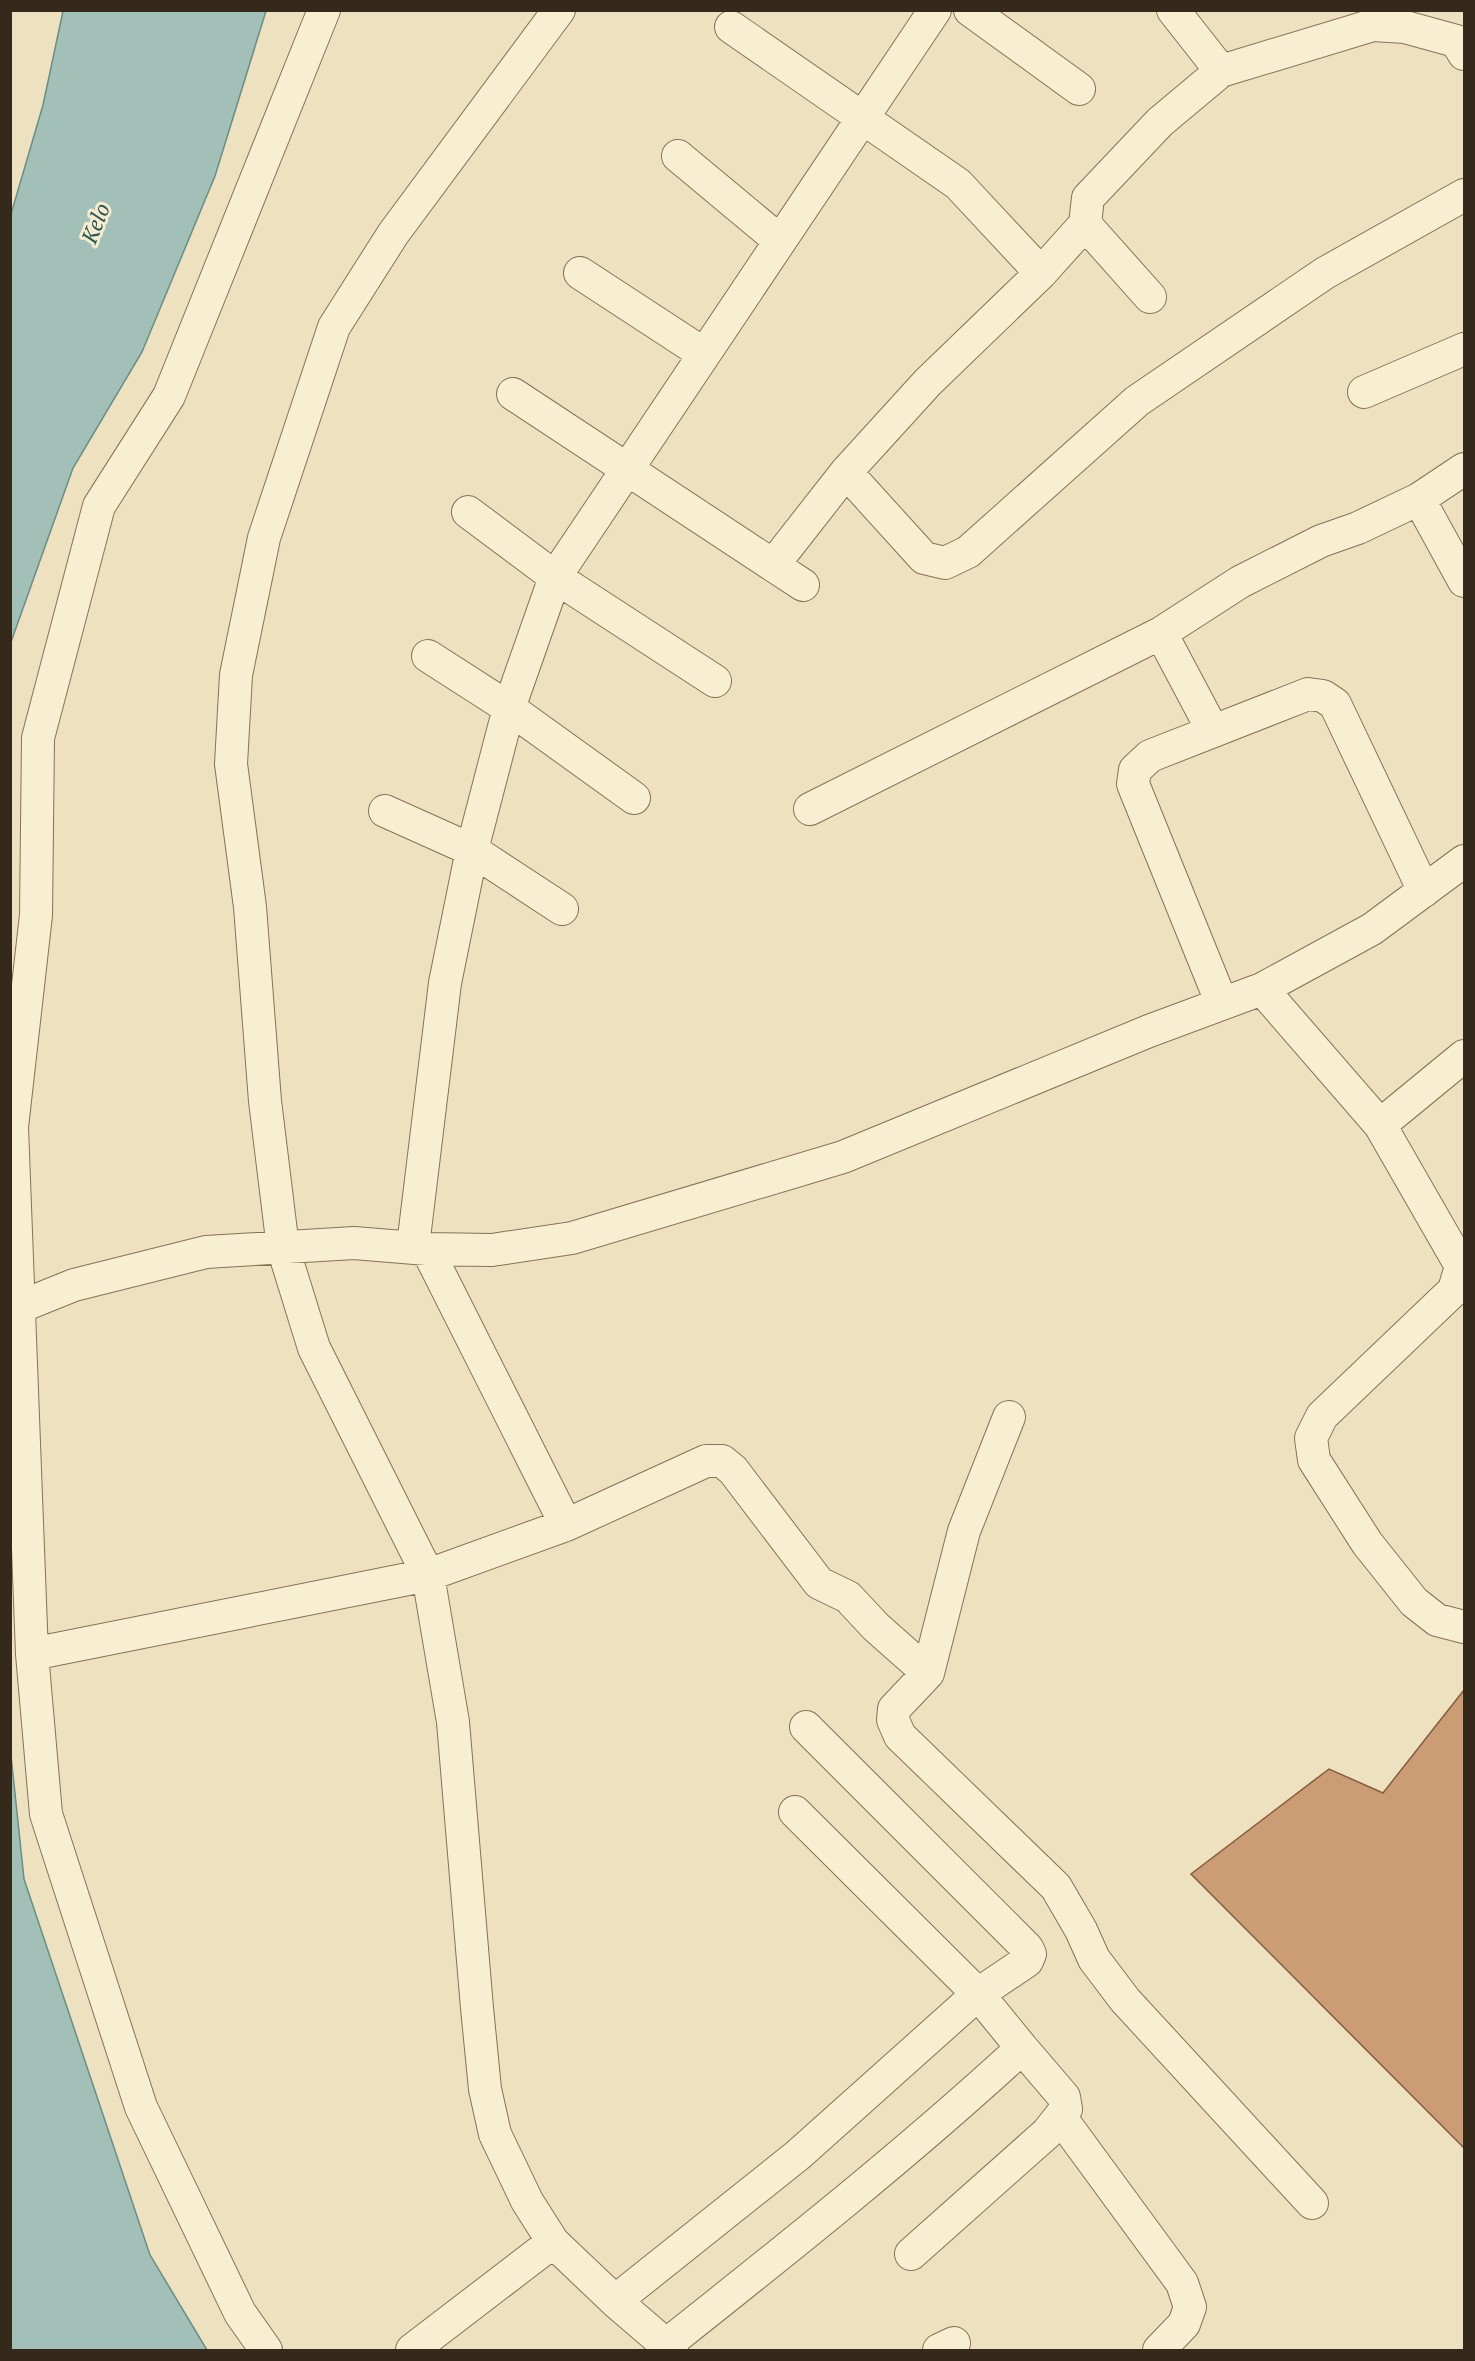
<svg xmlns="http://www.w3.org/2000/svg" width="1475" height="2361" font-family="'PT Serif',serif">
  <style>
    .water { fill: #a2bfb8; stroke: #6a8d85; stroke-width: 1.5 }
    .building { fill: #cc9c75; stroke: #855c3e; stroke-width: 1.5 }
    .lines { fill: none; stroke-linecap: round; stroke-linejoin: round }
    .minor-casing { stroke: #867258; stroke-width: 34 }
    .minor { stroke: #f8eed2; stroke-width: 32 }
    .labels { text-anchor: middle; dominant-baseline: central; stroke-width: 6; stroke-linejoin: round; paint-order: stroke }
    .water-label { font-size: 22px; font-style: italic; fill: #2b5554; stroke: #f5ebce }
  </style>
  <rect width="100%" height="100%" fill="#ede1bf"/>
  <!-- water -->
  <path class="water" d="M63,11h203l-51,165 -73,176 -69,116 -62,174v-428l32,-109z
    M10,1746l14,133 126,376 57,95h-196z"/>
  <!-- building -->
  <path class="building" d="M1464,1690v458l-273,-274 138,-105 54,24z"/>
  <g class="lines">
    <!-- minor casing -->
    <g class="minor-casing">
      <path id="minor" d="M559,10l-166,224 -59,93 -70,211 -28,137 -5,89 19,143 15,194 18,147 31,100 114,227 25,147 24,286 8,81 10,45 32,67 26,41 62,59 57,49
        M970,10l109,79
        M1173,10l48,61
        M731,27l227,157 83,89
        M678,156l102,85
        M580,273l124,81
        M1150,297l-65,-73 3,-26 72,-76 61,-51 152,-46 32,2 51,14 8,13
        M1364,392l100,-43
        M513,394l290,191
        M846,472l78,86 21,5 23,-11 169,-151 188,-128 139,-78
        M1419,499l45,82
        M468,512l87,65 160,104
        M774,564l72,-92 82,-90 113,-109 44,-49
        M1161,633l52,98
        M428,656l81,52 125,90
        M810,809l351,-176 79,-51 81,-41 37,-13 61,-29 45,-30
        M385,811l87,39 90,59
        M1262,989l118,136 81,141 -7,24 -132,126 -11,22 3,22 53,83 47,59 23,18 27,7
        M1222,1004l-89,-220 2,-14 15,-14 158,-62 15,2 12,8 89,187
        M1380,1125l84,-69
        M413,1246l32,-263 27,-133 37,-142 46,-131 380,-567
        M427,1249l139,276
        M17,1308l57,-23 132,-33 148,-9 73,6 65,1 80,-12 271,-81 306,-126 113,-42 110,-60 92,-68
        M32,1654l396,-79 138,-50 140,-64h16l11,9 86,113 29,14 28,30 52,46 -34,36 -1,11 7,16 156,151 25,43 13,29 31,41 187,203
        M928,1673l36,-142 45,-114
        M1061,2118l121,165 8,24 -6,17 -25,26
        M911,2254l136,-121 19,-24 -2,-12 -42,-49
        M615,2301l183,-146 180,-161 -183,-182
        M666,2345c121,-96 242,-192 356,-297l-44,-54 49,-33 3,-7 -3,-6 -221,-221
        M266,2350l-26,-37 -99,-206 -95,-293 -14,-160 -20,-527 24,-212 2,-177 61,-232 70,-110 155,-386
        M412,2350l141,-108
        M939,2350l15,-7"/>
    </g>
    <!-- minor -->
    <use href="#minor" class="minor"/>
  </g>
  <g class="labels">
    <!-- water labels -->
    <g class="water-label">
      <text transform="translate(95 223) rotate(-68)">Kelo</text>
    </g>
  </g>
  <!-- border -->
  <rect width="1475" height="2361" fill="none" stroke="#35291c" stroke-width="24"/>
</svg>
